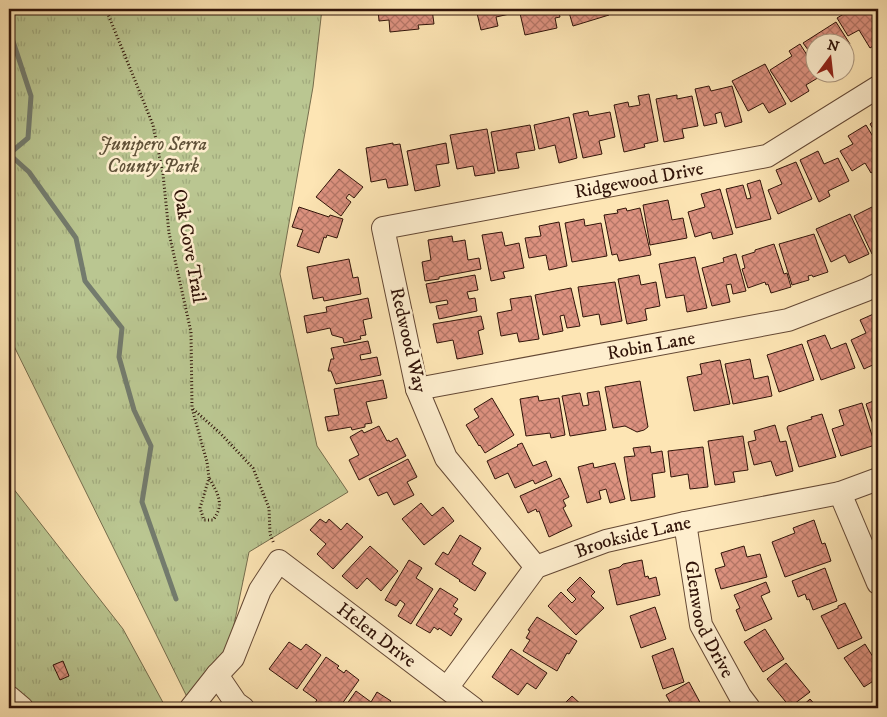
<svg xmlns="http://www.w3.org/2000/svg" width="887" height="717" font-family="'IM FELL DW Pica',serif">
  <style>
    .grass { fill: url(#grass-tufts); stroke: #766d4d }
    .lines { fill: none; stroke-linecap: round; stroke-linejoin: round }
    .stream { stroke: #737b6d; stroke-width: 5 }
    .building { fill: url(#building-cross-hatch); stroke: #311409 }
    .minor-casing { stroke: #644834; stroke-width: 24 }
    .path { stroke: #311409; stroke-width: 3; stroke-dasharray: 1 2.5; stroke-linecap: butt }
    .minor { stroke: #feeece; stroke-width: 22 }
    .labels { text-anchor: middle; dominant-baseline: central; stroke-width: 5; stroke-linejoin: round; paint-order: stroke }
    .park-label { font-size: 19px; font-style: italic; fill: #615239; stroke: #feeece }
    .street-label { font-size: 19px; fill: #311409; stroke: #feeece }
  </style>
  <defs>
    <pattern id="grass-tufts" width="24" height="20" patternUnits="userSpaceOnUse" patternTransform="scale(1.25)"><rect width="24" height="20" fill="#bac691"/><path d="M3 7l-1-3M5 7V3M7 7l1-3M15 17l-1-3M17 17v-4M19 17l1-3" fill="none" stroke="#a0a97c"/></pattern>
    <pattern id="building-cross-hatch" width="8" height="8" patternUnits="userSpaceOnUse" patternTransform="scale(1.25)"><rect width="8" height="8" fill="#dd9280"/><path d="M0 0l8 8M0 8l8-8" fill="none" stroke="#b47667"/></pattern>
  </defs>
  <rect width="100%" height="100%" fill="#fde5b4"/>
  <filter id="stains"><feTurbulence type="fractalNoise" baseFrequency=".004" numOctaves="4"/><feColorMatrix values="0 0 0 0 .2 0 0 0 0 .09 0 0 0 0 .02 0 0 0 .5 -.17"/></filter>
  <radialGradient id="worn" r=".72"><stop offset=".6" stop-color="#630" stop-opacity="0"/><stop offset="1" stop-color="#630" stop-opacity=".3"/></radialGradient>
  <!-- grass -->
  <path class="grass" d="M9,9h313l-9,78 -33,187 37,172 31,46 -99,60 -21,102 -38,49 -181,-367z
    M9,483l114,146 43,79h-157z"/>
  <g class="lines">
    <!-- stream -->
    <path class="stream" d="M9,29l22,67 -3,42 -19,16
      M9,154l20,18 47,66 9,43 37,47 -3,29 15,53 17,36 -9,56 34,97"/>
  </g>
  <!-- building -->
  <path class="building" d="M378,9h54l2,15 -16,1 1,4 -29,3 -1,-12 -10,1z
    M476,9h37l1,4 -18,4 2,9 -17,4z
    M519,9h39l2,8 -5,1 2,10 -32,7z
    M568,9h39l2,6 -36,11z
    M852,9h24l2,3v31l-8,5 -11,-18 -11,6 -11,-18z
    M836,22l14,22 -6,4v-6h-30v16l-11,-15z
    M800,44l14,22v6h4l3,4 -15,9 3,6 -18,11 -21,-32 22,-14 -3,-5z
    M765,64l21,40 -17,9 -6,-10 -15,8 -16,-30z
    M709,86l2,5 21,-5 10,36 -17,5 -4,-15 -6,2 2,9 -13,3 -9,-37z
    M649,94l9,47 -14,3 1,3 -21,5 -10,-47 14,-3 1,5 11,-2 -2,-9z
    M677,95v4l15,-3 6,30 -16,3 2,9 -20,4 -8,-43z
    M588,111l1,5 21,-4 5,25 -16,4 3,13 -19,4 -10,-44z
    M569,117l8,41 -18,5 -4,-18 -16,4 -5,-24z
    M878,118v19l-8,-13z
    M530,125l5,25 -19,3 3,15 -21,3 -7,-39z
    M866,125l12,20v23l-7,5 -6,-10 -13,8 -12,-20 13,-7 -5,-8z
    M487,129l8,44 -20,3 -2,-10 -16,3 -7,-34z
    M393,143v2l7,-1 8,41 -20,3 -2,-9 -15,3 -5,-34z
    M446,143l3,20 -13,2 4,21 -25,5 -8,-40z
    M818,151l6,13 14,-6 11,23 -21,10 2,5 -11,6 -19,-42z
    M796,162l16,37 -34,15 -10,-24 14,-6 -6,-14z
    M339,169l24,18 -9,11 -5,-4 -3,4 5,4 -10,14 -25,-19z
    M760,180l11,39 -35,9 -10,-39 17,-4 4,14 4,-1 -4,-14z
    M720,189l13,45 -20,5 -2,-7 -16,5 -7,-25 17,-5 -4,-13z
    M668,200l4,20 11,-2 4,20 -37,7 -7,-40z
    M878,204v47l-6,3 -18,-38z
    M299,207l30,10 1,-2 13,4 -6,19 -10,-3 -1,3 -2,-1 -5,16 -22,-7 6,-16 -11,-3z
    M626,208l1,3 13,-3 11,47 -32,6 -2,-7 -5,1 -8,-40 14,-2 -1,-3z
    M850,214l19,40 -20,9 -4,-8 -14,7 -15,-33z
    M584,219l1,7 16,-3 6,33 -35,6 -7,-39z
    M559,222l8,44 -18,4 -3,-15 -17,3 -4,-20 16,-2 -2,-10z
    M502,232l3,14 14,-3 5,25 -21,4 2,6 -14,3 -9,-46z
    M814,234l14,38 -15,5 -1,-2 -4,1 1,4 -17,5 -13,-41z
    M452,236l1,6 12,-2 3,20 11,-2 2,11 -42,8v2l-14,2 -3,-19 9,-2 -3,-20z
    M774,244l10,30 3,-1 4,14 -20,6 -3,-9 -2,1 -1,-3 -17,6 -6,-19 3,-1 -3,-12 13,-4v-2z
    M736,254l10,37 -13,3 -2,-10 -5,1 4,17 -18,4 -10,-38 22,-6 -1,-4z
    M695,257l12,51 -20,4 -3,-17 -18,3 -7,-34z
    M349,259l4,19 5,-1 3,17 -37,7 -1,-4 -10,2 -6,-32z
    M475,275l3,15 -11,2 2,7 6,-1 2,13 -38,8 -3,-13 12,-2 -1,-4 -17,3 -4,-19z
    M639,275l2,10 15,-3 4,24 -15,3 2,11 -20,4 -9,-45z
    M615,282l7,39 -21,4 -2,-11 -16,3 -5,-30z
    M571,288l9,38 -13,2 -3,-13 -4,1 3,15 -20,4 -8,-40z
    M531,296l8,43 -20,3 -2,-9 -16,3 -4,-23 15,-3 -2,-11z
    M368,298l4,20 -9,2 3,15 -6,1 1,3 -17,4 -1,-5 -11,-3 -2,-7 -23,5 -3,-17 23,-4 -1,-5z
    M878,312v44l-3,2 2,5 -13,6 -13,-29 15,-7 -6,-13z
    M481,316l3,13 -6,2 5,23 -26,5 -4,-19 -16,3 -4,-19z
    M825,335l6,14 15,-6 9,25 -34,12 -14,-39z
    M368,341l3,12 -11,2 1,5 16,-3 4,18 -45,9 -5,-13h-3l3,-12h3l-3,-11z
    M802,344l12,36 -35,12 -12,-37z
    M750,359l4,20 14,-3 4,20 -39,8 -8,-40z
    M720,360l10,44 -36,7 -7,-34 15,-3 -2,-10z
    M383,380l4,18 -21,4 6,21 -7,1v3l-13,3 -1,-3 -23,4 -3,-14 14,-2 -5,-26z
    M640,381l8,46 -4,3 -7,2 -12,-6 -12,2 -8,-41z
    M599,391l7,39 -36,6 -8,-40 18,-3 3,13 6,-1 -2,-12z
    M538,396l1,5 20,-3 6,37 -14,3 -1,-5 -24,3 -6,-37z
    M492,398l22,37 -29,18 -5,-8 -1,1 -13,-21 13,-8 -5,-8z
    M878,399v40l-12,-35z
    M862,403l13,42 -34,11 -9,-27 12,-4 -5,-15z
    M822,414l14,43 -37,10 -12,-39 1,-2 24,-7 -1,-2z
    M775,425l5,17 6,-1 7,30 -17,5 -5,-15 -17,4 -6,-23 8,-2 -2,-9z
    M379,426l8,15 2,-1 1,2 7,-4 9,18 -47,24 -10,-20 10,-5 -9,-18 12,-7 2,3z
    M743,436l5,34 -15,2 2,10 -20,3 -7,-44z
    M522,443l11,23 13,-5 6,15 -17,8 -2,-4 -18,8 -7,-15 -13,6 -8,-18 31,-15 -1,-1z
    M650,446l1,7 11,-2 3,21 -13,2 3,23 -24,4 -7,-44 11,-1 -2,-8z
    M703,447l5,40 -18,2 -2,-15 -17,3 -3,-26z
    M408,459l9,18 -10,5 7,13 -20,10 -7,-13 -9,4 -9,-17z
    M593,463l1,5 21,-5 10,36 -15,4 -4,-14 -7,2 2,8 -14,4 -9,-36z
    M560,478l9,19 -6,3 3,6 -3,2 9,18 -23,11 -10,-26 -2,1 -1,-3 -8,4 -8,-17z
    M421,503l11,13 11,-9 11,14 -30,24 -22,-26z
    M320,519l6,4 3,-4 12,11 6,-7 16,14 -30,32 -16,-15 9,-10 -16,-14z
    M814,520l8,24 3,-1 6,18 -46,16 -13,-35 23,-9 -2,-5z
    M460,535l21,13 -9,16 14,9 -11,18 -16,-10 1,-1 -25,-16 8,-12 5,3z
    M370,546l28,25 -17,20 -14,-13 -10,11 -15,-13z
    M744,546l3,11 13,-3 7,23 -46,12 -6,-20 10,-3 -4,-13z
    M409,560l13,8 -6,10 17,11 -22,35 -13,-8 7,-12 -5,-4 -4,6 -11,-6z
    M642,560l3,17 3,-1 1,3 7,-2 4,18 -43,10 -8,-35 11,-3 3,-3z
    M825,568l12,33 -24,9 -4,-11 -2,1 -2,-6 -7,3 -6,-16z
    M580,577l15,15 -4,4 13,12 -28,27 -28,-29 13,-14 11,11 4,-4 -9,-9z
    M766,582l4,10 -9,4 11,23 -27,12 -9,-21 4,-2 -6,-13z
    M440,588l18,11 -5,7 5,3 -4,5 8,5 -11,17 -12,-8 -1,2 -4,-3 -4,6 -14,-8z
    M845,603l17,35 -24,11 -17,-33 17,-8v-2z
    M655,607l11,32 -25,9 -11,-32z
    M537,617l40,24 -8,13 -2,-1 -10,18 -34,-20 7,-11 -4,-2 4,-7 -2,-1z
    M765,629l19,30 -21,13 -19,-30z
    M289,642l12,8 5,-6 15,11 -24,34 -28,-20z
    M865,644l13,21v13l-14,9 -20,-29z
    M673,648l11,34 -21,7 -11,-33z
    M511,649l36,24 -11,16 -9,-6 -9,12 -26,-18z
    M326,657l13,9 -2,2 7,5 2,-3 13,10 -20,28h-19l-6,-4 3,-4 -14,-10z
    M63,661l6,15 -9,4 -7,-15z
    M786,663l24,29 -20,15 -23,-28z
    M689,682l14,26h-30l-7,-13z
    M356,691l15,11 6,-10 14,9 -5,7h-42z
    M572,696l13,12h-25z
    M810,699l8,9h-18z"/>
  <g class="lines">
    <!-- minor casing -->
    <g class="minor-casing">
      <g id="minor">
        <path id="s1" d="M417,389l371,-69 78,-30 12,-6"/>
        <path d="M840,493l38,90"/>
        <path id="s2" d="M685,523l16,102 39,71 9,12"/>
        <path id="s3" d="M536,567l-90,-109 -29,-69 -34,-161 384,-72 111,-69"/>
        <path id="s4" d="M447,688l89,-121 70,-26 79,-18 155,-30 38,-14"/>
        <path d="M9,697l13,11"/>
        <path d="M191,708l26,-33"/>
        <path id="s5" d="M243,708l-7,-5 -19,-28 16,-17 27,-68 19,-29 194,147"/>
      </g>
    </g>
    <!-- path -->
    <path class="path" d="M106,9l47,116 10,49 6,59 22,99 1,76 15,54 2,16 -9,30 4,12h9c12,-16 5,-26 -4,-42
      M193,409l28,25 32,34 16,40 1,26 4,10"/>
    <!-- minor -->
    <use href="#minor" class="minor"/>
  </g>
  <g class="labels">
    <!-- park labels -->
    <g class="park-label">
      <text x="153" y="144">Junipero Serra<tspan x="153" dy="22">County Park</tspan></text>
    </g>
    <!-- street labels -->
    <g class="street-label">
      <text stroke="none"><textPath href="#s3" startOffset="641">Ridgewood Drive</textPath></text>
      <text transform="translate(189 246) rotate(80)">Oak Cove Trail</text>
      <text transform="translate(408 340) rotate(77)">Redwood Way</text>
      <text stroke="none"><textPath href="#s1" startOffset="238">Robin Lane</textPath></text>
      <text stroke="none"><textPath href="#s4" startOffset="252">Brookside Lane</textPath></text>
      <text stroke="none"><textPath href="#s2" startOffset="100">Glenwood Drive</textPath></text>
      <text stroke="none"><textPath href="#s5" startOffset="296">Helen Drive</textPath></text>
    </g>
  </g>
  <!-- margin -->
  <rect width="887" height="717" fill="none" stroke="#fde5b4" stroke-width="30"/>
  <rect x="10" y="10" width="867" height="697" fill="none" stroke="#311409" stroke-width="2.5"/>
  <rect x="15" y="15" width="857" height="687" fill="none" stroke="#311409"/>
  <!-- north arrow -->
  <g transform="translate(830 58) rotate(15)"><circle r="24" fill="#feeece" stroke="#ac977f"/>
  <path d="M0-4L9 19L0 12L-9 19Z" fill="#8f2418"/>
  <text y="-8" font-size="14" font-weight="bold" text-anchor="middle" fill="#311409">N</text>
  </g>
  <rect width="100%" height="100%" filter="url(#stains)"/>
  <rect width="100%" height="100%" fill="url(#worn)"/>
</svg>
